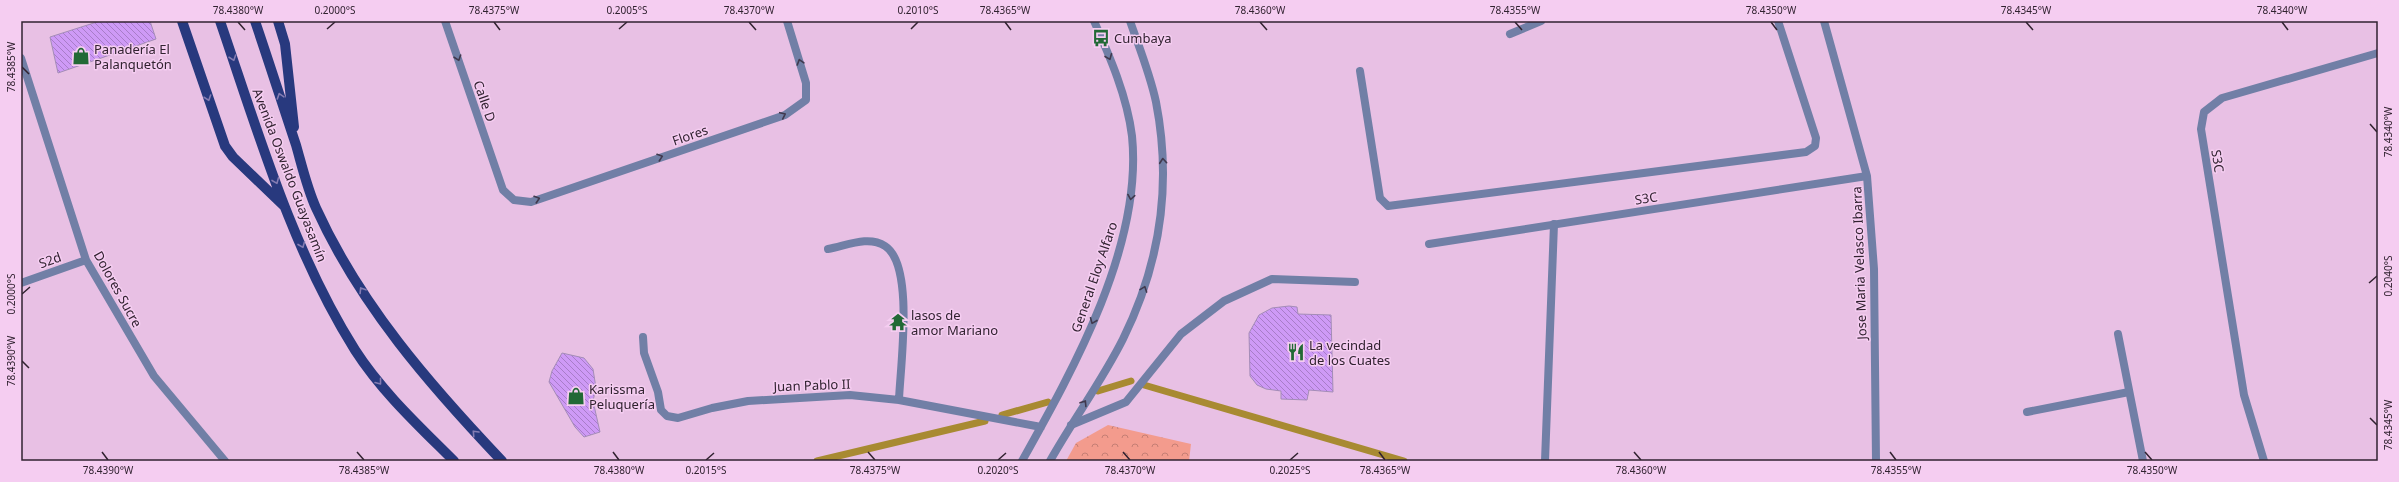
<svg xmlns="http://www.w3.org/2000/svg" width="2399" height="482" font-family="'Noto Sans',sans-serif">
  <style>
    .park { fill: url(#park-crowns) }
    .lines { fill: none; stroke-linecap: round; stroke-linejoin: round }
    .stream { stroke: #a88a32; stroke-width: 7 }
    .building { fill: url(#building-back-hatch); stroke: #a48db7 }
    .service { stroke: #717fa6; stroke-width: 8 }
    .minor { stroke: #717fa6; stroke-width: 8 }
    .primary { stroke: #28397e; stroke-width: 10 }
    .oneway { stroke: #41394e }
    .oneway2 { stroke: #847cb2 }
    .ticks { fill: none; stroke: #312230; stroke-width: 1.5 }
    .labels { text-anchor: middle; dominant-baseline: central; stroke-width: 3; stroke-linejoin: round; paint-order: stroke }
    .poi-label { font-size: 13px; fill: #312230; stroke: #f5cdf1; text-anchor: start }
    .street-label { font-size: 13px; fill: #312230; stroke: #f5cdf1 }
    .neatline { fill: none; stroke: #312230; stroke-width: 1.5 }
    .ticks-label { font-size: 10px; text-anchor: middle; fill: #312230 }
  </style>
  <defs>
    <pattern id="park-crowns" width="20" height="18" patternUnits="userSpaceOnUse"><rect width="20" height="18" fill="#f39b8d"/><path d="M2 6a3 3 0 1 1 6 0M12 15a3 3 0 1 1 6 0" fill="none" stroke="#c57e74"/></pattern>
    <pattern id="building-back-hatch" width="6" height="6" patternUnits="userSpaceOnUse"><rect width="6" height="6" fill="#ce9af6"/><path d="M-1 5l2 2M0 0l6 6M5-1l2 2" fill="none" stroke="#a87dc8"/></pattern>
  </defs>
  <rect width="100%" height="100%" fill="#e8c0e4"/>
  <!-- park -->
  <path class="park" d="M1108,425l83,19 -2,17h-123l10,-18z"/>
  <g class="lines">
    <!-- stream -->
    <path class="stream" d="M1144,385l260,76
      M1098,391l33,-10
      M1002,415l46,-13
      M817,461l168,-40"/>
  </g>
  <!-- building -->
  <path class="building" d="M100,21h50l6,18 -98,34 -8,-36z
    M1289,306l8,1 1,7 33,1 2,77 -24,-2 -2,10 -26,-1v-8l-15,-2 -9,-4 -7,-9 -1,-43 10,-18 13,-7z
    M562,353l22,5 9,11 3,19 -3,13 7,31 -16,5 -9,-10 -26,-45 3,-11z"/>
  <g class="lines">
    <!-- service -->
    <path class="service" d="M1071,425l55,-23 55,-68 43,-33 48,-22 83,3
      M1545,461l9,-237"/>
    <!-- minor -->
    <path class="minor" d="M445,21l58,169 11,10 17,2 254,-87 21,-15v-17l-19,-62
      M1824,21l43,155 7,93 2,192
      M1510,34l31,-13
      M21,58l65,202 68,116 71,85
      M1360,71l20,127 8,8 418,-54 9,-6 1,-8 -38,-117
      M1429,244l438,-68
      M828,249c18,-3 40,-14 57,-3 30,19 15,122 14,154
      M21,283l65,-23
      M2118,334l25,127
      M643,337l1,16 14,39 3,18 6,6 11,2 34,-10 36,-7 102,-6 49,5 142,27
      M2027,412l102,-20
      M1022,461c52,-93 121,-216 110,-325 -5,-40 -22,-79 -38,-115
      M1050,461c23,-41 52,-80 73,-122 37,-75 49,-155 33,-237 -6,-28 -17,-55 -26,-81
      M2264,461l-20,-66 -43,-266 3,-17 18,-14 156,-45"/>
    <!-- primary -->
    <path class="primary" d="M182,21l43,125 8,11 51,49
      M220,21c38,111 72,229 135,329 27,42 64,76 99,111
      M255,21c14,41 27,82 41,124 6,21 11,43 20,63 44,97 114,177 186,253
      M278,21l7,23 9,83"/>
  </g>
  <!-- one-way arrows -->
  <defs><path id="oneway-chevron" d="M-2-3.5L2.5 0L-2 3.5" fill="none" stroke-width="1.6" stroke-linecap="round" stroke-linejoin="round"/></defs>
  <g class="oneway">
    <use href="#oneway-chevron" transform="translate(1109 57) rotate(68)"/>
    <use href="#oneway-chevron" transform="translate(458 58) rotate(71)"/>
    <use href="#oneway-chevron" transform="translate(800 62) rotate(-107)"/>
    <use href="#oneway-chevron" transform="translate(783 115) rotate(-25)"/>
    <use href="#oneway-chevron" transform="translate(660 157) rotate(-19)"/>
    <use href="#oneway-chevron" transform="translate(1163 161) rotate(-95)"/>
    <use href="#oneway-chevron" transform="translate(1131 197) rotate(99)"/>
    <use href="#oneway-chevron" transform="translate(537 199) rotate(-18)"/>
    <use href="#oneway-chevron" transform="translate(1144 289) rotate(-70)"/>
    <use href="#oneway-chevron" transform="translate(1093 321) rotate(112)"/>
    <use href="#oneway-chevron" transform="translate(1084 403) rotate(-58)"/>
  </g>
  <g class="oneway2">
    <use href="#oneway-chevron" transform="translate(233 58) rotate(71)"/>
    <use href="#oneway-chevron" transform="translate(280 96) rotate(-108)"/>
    <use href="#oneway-chevron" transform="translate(208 98) rotate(71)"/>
    <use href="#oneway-chevron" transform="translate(276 181) rotate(68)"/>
    <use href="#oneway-chevron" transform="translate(302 245) rotate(68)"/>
    <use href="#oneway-chevron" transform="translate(362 290) rotate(-122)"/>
    <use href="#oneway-chevron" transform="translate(379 382) rotate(52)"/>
    <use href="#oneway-chevron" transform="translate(475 433) rotate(-133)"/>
  </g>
  <!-- ticks -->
  <path class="ticks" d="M238,22l7,8M494,22l6,8M749,22l7,8M1005,22l6,8M1260,22l7,8M1515,22l7,8M1771,22l6,8M2026,22l7,8M2282,22l6,8M327,29l8,-7M619,29l8,-7M911,29l7,-7M22,67l7,7M2370,124l7,8M2369,283l8,-7M22,294l8,-7M22,361l7,7M2370,418l7,7M102,452l6,8M357,452l7,8M613,452l6,8M868,452l7,8M1123,452l7,8M1379,452l6,8M1634,452l7,8M1890,452l6,8M2145,452l7,8M706,460l8,-7M998,460l8,-7M1290,460l8,-7"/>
  <!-- icons -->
  <defs>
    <g id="bus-bare" transform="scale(1.38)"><path d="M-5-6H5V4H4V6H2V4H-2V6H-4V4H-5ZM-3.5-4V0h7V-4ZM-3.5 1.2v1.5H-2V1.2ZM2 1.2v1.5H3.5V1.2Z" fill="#226936" stroke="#f5cdf1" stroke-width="2.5" paint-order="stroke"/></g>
    <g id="shop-bare" transform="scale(1.38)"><path d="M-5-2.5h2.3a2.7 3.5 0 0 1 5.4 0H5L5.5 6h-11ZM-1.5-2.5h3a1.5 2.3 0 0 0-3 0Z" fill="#226936" stroke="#f5cdf1" stroke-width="2.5" paint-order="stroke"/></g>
    <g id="temple-bare" transform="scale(1.38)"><path d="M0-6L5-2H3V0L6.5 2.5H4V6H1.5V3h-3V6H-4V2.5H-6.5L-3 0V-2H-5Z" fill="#226936" stroke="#f5cdf1" stroke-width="2.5" paint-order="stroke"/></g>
    <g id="restaurant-bare" transform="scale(1.38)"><path d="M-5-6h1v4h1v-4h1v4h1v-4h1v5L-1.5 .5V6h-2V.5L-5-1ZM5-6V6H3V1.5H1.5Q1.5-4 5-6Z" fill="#226936" stroke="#f5cdf1" stroke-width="2.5" paint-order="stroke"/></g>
  </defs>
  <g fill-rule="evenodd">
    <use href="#bus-bare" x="1101" y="38"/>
    <use href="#shop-bare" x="81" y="56"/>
    <use href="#temple-bare" x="898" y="322"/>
    <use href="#restaurant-bare" x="1296" y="352"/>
    <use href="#shop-bare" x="576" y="396"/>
  </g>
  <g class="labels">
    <!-- poi labels -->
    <g class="poi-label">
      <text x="1114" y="38">Cumbaya</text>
      <text x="94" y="49">Panadería El<tspan x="94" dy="15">Palanquetón</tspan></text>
      <text x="911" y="315">lasos de<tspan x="911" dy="15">amor Mariano</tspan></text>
      <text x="1309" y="345">La vecindad<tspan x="1309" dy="15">de los Cuates</tspan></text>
      <text x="589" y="389">Karissma<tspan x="589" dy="15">Peluquería</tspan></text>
    </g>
    <!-- street labels -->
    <g class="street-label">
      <text transform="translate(485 101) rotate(71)">Calle D</text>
      <text transform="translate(690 135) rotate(-19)">Flores</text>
      <text transform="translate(2218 161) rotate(81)">S3C</text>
      <text transform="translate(290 175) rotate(69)">Avenida Oswaldo Guayasamín</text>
      <text transform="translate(1646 198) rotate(-9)">S3C</text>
      <text transform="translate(50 260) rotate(-20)">S2d</text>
      <text transform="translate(1859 263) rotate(-92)">Jose Maria Velasco Ibarra</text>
      <text transform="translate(1094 277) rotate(-71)">General Eloy Alfaro</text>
      <text transform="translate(118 289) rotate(61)">Dolores Sucre</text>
      <text transform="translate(812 385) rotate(-2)">Juan Pablo II</text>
    </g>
  </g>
  <!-- border -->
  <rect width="2399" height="482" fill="none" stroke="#f5cdf1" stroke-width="44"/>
  <rect x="22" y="22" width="2355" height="438" class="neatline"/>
  <g class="ticks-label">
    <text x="238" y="14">78.4380°W</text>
    <text x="335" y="14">0.2000°S</text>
    <text x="494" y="14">78.4375°W</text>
    <text x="627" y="14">0.2005°S</text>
    <text x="749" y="14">78.4370°W</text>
    <text x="918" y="14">0.2010°S</text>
    <text x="1005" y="14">78.4365°W</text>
    <text x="1260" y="14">78.4360°W</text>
    <text x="1515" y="14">78.4355°W</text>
    <text x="1771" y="14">78.4350°W</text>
    <text x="2026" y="14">78.4345°W</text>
    <text x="2282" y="14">78.4340°W</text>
    <text transform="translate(11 67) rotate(-90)" y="4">78.4385°W</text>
    <text transform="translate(2388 132) rotate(-90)" y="4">78.4340°W</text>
    <text transform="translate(2388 276) rotate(-90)" y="4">0.2040°S</text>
    <text transform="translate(11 294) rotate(-90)" y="4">0.2000°S</text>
    <text transform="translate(11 361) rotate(-90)" y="4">78.4390°W</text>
    <text transform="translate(2388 425) rotate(-90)" y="4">78.4345°W</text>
    <text x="108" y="474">78.4390°W</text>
    <text x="364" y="474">78.4385°W</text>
    <text x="619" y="474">78.4380°W</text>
    <text x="706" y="474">0.2015°S</text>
    <text x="875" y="474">78.4375°W</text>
    <text x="998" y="474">0.2020°S</text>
    <text x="1130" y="474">78.4370°W</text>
    <text x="1290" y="474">0.2025°S</text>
    <text x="1385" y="474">78.4365°W</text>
    <text x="1641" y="474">78.4360°W</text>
    <text x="1896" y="474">78.4355°W</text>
    <text x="2152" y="474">78.4350°W</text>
  </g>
</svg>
